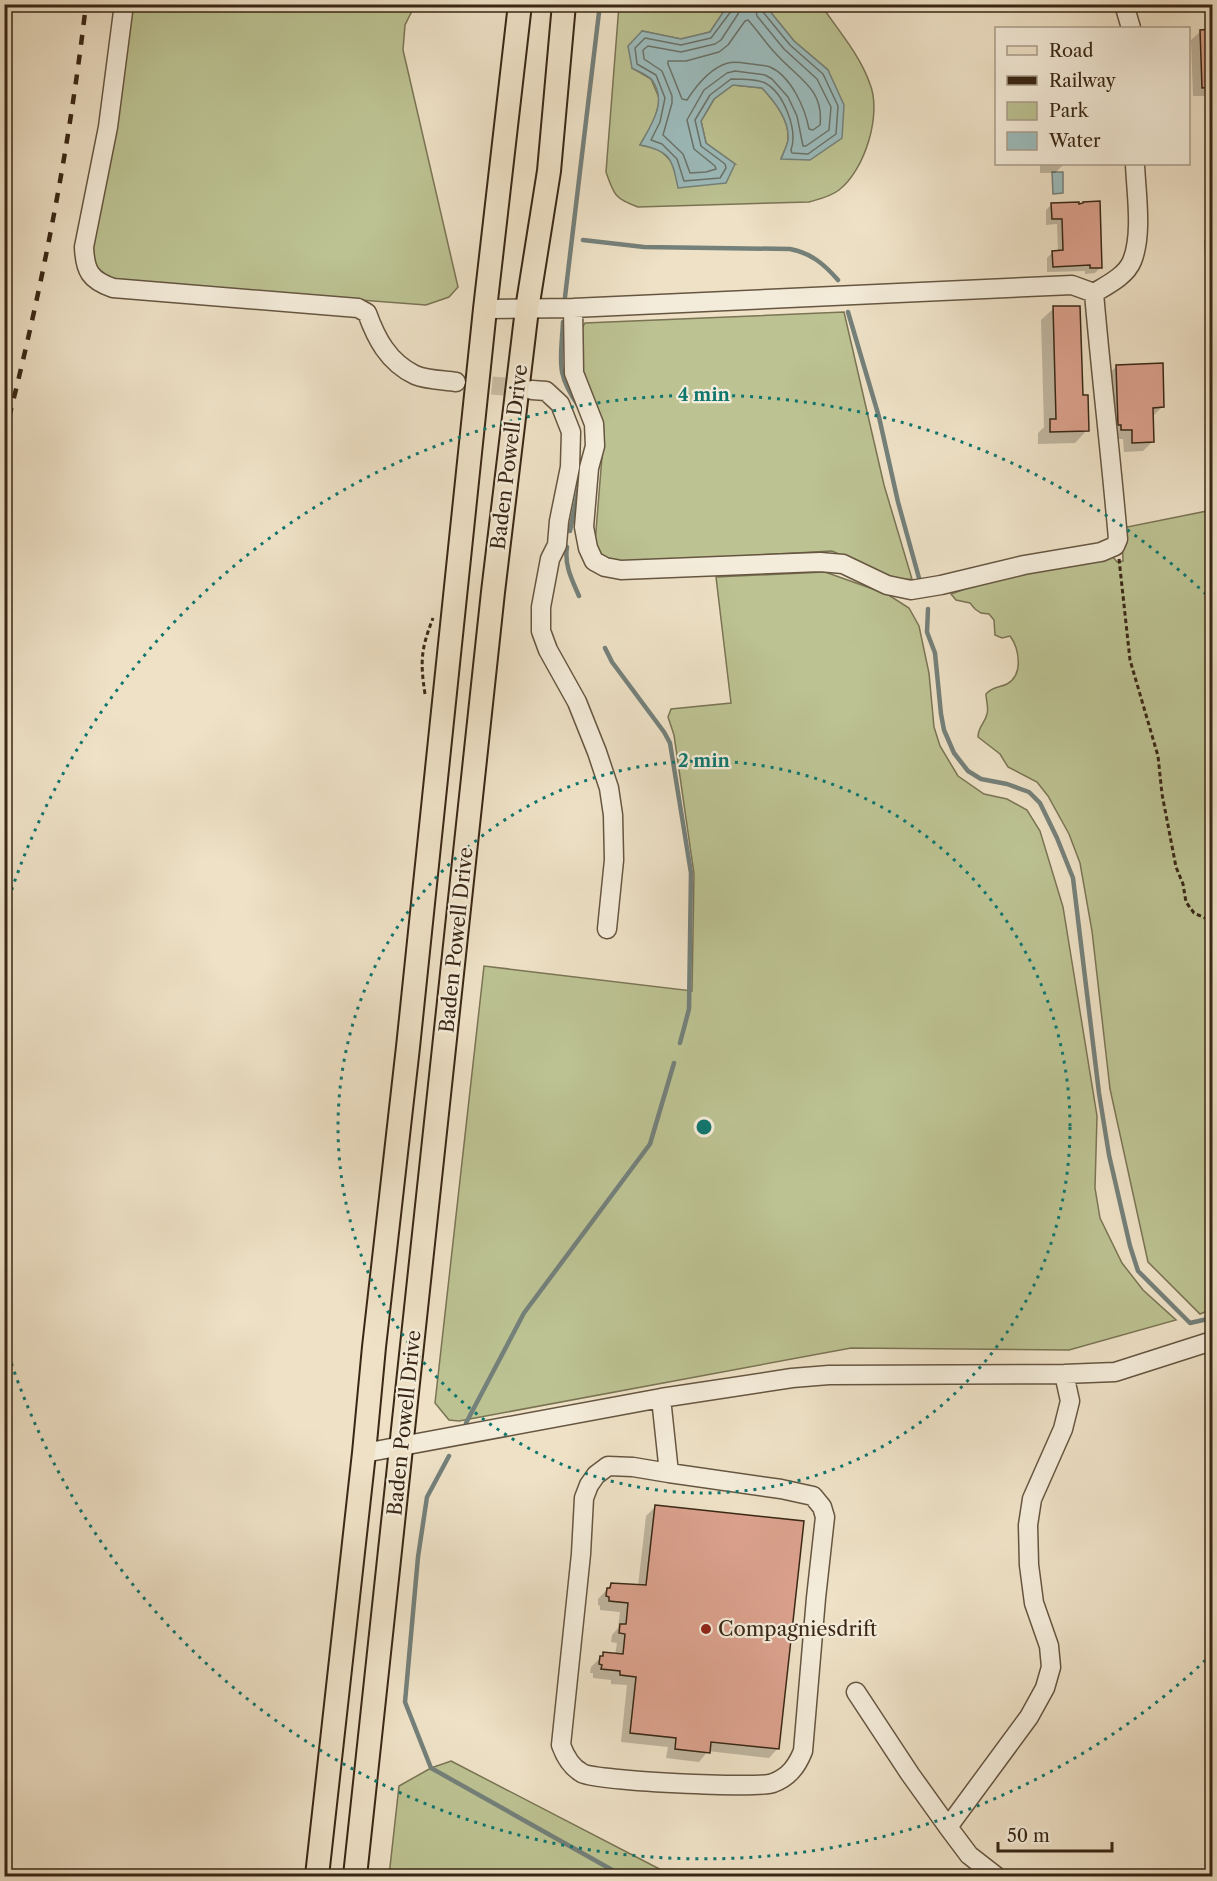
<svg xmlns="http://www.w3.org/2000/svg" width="1217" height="1881" font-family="'Libre Caslon Text',serif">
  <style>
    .green { fill: #bcc292; stroke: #7a7454; stroke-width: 1.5 }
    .water { fill: #9cbcbd; stroke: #74807a; stroke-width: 1.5 }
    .shadow { fill: #0003 }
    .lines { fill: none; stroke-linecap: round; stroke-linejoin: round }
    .shore { stroke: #6a7269; stroke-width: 1.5 }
    .stream { stroke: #74807a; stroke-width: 4.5 }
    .building { fill: #dba18d; stroke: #392715; stroke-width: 1.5 }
    .minor-tunnel { stroke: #cabca3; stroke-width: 18; stroke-dasharray: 18 9; stroke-linecap: butt }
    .minor-casing { stroke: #665641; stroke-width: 21 }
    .major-casing { stroke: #392715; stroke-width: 26 }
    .path { stroke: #392715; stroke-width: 3; stroke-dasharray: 4.5 3; stroke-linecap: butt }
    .minor { stroke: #f4ecda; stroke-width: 18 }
    .major { stroke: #eee1c6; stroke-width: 22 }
    .rail { stroke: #392715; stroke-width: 4.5; stroke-dasharray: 10 10; stroke-linecap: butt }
    .ring { fill: none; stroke: #0f766e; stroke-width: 3; stroke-dasharray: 3 6 }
    .poi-dot { fill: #8f2418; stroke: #f4ecda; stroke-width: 2 }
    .labels { text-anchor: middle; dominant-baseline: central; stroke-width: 4.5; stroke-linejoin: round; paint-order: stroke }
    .street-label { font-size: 20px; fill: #392715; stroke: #f4ecda }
    .poi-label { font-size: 20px; fill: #392715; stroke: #f4ecda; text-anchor: start }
    .centre { fill: #0f766e; stroke: #f4ecda; stroke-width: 3 }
    .ring-label { font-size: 18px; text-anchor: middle; font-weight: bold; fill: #0f766e; stroke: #f4ecda; stroke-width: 4.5; stroke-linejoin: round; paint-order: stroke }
  </style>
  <rect width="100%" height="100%" fill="#eee1c6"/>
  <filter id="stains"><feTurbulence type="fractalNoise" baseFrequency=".00333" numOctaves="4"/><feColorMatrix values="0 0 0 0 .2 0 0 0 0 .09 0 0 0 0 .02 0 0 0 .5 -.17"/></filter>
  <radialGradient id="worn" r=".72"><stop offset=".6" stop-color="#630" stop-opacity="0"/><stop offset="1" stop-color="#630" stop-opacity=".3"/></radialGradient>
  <!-- green -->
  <path class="green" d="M130,5h285l-10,20 -2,25 55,237 -9,10 -23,8 -318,-24 -5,-2 -14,-28z
    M619,5h109l-18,27 -29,7 -39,-8 -10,37 19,11 9,21 -6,21 -14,24 19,4 13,13 63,2 -29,-21 -5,-22 13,-22 19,-14 29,3c12,13 28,32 26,52 -1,7 -5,13 -7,19l47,-89 -34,-29 -26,-32 2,-4h51c17,25 39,50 49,79 12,30 -5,86 -31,106 -9,7 -20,9 -30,12l-171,5c-22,-8 -24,-11 -32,-35z
    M1212,240v163l-7,-162z
    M844,312l40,173 28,94 -11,1 -17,-6 -52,-23 -217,12 -15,-7 -5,-13 9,-111 -22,-65 -1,-37 4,-7z
    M1212,510v799l-12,5 -52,-52 -38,-173 -18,-158 -12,-68 -11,-29 -21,-38 -11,-14 -29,-15 -8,-13 -22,-17c0,-10 7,-14 9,-23 2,-6 -1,-13 -1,-20 7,-8 13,-6 21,-10 17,-9 12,-36 3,-48l-8,2 -7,-3 -1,-15 -5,-6 -8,-1 -6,-4 -5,-6 -14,-3 -5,-6 59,-21 93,-18 10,2 4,5 6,-1 -1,-33z
    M825,572l62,22 22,14 10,18 10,47 5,54 6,19 18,30 26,18 23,5 20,11 13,21 23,76 34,209 -2,72 5,30 22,45 21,27 33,30 -107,30 -218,-2 -392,73 -10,-1 -14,-17 49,-437 208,25 2,-117 -20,-139 -6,-18 3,-8 60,-6 -15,-126z
    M451,1761l222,115h-284l10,-90 32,-18z"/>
  <!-- water -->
  <path class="water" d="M728,5h42l-2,4 26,32 34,29 16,35 -2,33 -32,22 -29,-1c2,-5 6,-13 7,-19 2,-20 -14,-39 -26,-52l-29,-3 -19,14 -13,22 5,22 29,21 -9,19 -48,5c-6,-29 -7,-37 -38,-43 11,-20 28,-43 12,-65 -4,-5 -15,-9 -20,-12l-4,-22 14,-15 39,8 29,-7z
    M1052,172h11v21l-10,1z"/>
  <!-- shadow -->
  <path class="shadow" d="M1201,31h11v60l-4,5h-15l-2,-56z
    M1040,164h24l-9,9h-15z
    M1052,204l25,1 24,62 -6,6 -10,1v-3l-38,1v-14l6,-6h5l-1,-28 -11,1v-15z
    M1054,308l27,88 6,34 -12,13 -37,1v-11l6,-6 -3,-107z
    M1117,366l45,41 -9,9v25l-10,10 -19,1 -1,-13h-11l-5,-64z
    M655,1507l123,241 -9,10 -61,-7 -9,11 -33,-4 2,-11 -47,-5 6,-57 -16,-1v-4l-18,-2v-5h-3l1,-6 13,-13 11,1 2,-12 -6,-1 1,-7 6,-7 2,-16 -20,-2v-4l-2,-1v-6l13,-14 27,1 8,-70z"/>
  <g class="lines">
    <!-- shore -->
    <path class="shore" d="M733,4l-1,6 -21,28 -30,7 -36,-7 -10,10 2,16 19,11 9,23 -5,24 -9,18 11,4 15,15 7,22 36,-3 6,-10 -1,-4 -24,-18 -6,-26 15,-25 21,-16c9,0 26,0 34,4 19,10 33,47 26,67l1,3 16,1 28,-20 2,-28 -15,-32 -33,-29 -27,-33v-8
      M741,4l-3,10 -17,26 -6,4 -34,8 -33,-6 -5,4 1,9 18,12 10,25v7l-9,32 20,19 7,19 16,-1 10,-3 -1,-3 -21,-17 -7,-29 17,-30 23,-17 8,-2 30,4 7,4 16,18 9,19 6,30h3l23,-16 2,-23 -14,-28 -33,-30 -27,-33 -2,-12
      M748,20c10,11 19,25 30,36 21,23 46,33 42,69l-7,5 -4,-1c-4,-21 -18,-53 -39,-62 -6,-2 -12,-2 -19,-3 -7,-1 -16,-3 -23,-1 -18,5 -32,23 -41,37l-5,-1 -14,-35v-3h18l33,-9 9,-7 17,-24z"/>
    <!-- stream -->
    <path class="stream" d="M583,240l61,7 146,2c21,4 34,15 48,31
      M565,297l35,-293
      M848,312l31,105 19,85 21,76
      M563,322c-2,40 -8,50 16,85
      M570,531l9,-44
      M567,547c-3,18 5,33 12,49
      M928,609l-1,23 8,21 6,61 3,16 10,23 14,18 13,8 26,5 22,8 11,11 17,35 16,40 26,215 10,62 21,91 8,25 52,52 22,-5
      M605,648l7,14 52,70 6,11 21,130 -2,136 -9,34
      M466,1423l58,-110 126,-169 24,-81
      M449,1456l-22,41 -9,60 -13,145 26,66 192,108"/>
  </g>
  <!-- building -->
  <path class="building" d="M1212,29v58l-10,1 -2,-58z
    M1100,201l2,67h-12v-3l-37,2 -1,-16 11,-1 -1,-31h-10l-1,-16 28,-1v2l4,-1v-1z
    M1053,306h27l3,89h5l1,36 -39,1v-13h6z
    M1163,363l1,44 -11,1 1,34 -22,1v-13h-11v-5h-3l-2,-60z
    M655,1505l149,16 -25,228 -68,-7 -1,11 -35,-4 1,-11 -46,-5 6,-56 -16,-2v-4l-19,-2 1,-4 -3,-1 1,-8h3v-4l20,2 2,-20 -6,-1 1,-9h6l2,-21 -19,-2v-4l-3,-1 1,-8h3l1,-5 35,2z"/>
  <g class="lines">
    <!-- minor-tunnel -->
    <path class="minor-tunnel" d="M465,383l65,6"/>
    <!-- minor casing -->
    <g class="minor-casing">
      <path id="minor" d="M124,4l-16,123 -24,120c1,24 6,33 29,41l245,20 9,5c9,25 21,49 48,62 12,5 28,5 41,7
        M1124,4l7,24
        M573,308l1,65 20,51 1,22 -6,22 -5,59 4,21 6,13 11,6 16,3 199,-8 23,2 44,21 24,5 30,-5 83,-20 77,-13 14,-6 3,-7c-7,-82 -17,-164 -24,-246
        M485,309l88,-1 499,-23 22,8c13,-8 32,-17 38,-32 11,-27 4,-69 3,-97
        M532,390l14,1 14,13 11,28 -1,35 -11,54 -2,24 -7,14 -9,48v24l7,19 29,52 20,50 12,36 4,27 1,45 -7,69
        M661,1398l8,75 -36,-6 -25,-1 -12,9 -7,10 -5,13 -3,56 -20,191c4,11 10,22 21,28 13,8 177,16 191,10 16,-6 24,-17 30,-32l13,-153 9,-81 -3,-10 -9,-11 -32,-7 -112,-16
        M364,1453l297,-55 131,-20 37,-3 235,-1 51,-2 97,-31
        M856,1692l54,82 38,53 81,-110 16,-29 6,-21 -2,-21 -15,-43 -5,-38 -1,-40 4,-26 31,-70 7,-28 -6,-27
        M948,1827l21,28 27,21"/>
    </g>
    <!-- major casing -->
    <g class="major-casing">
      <path id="major" d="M317,1876l47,-423 10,-106 34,-300 77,-738 35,-305
        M355,1876l138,-1284 34,-283 22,-138 15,-167"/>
    </g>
    <!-- path -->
    <path class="path" d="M1119,559l11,101 28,96 4,38 14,73 7,17 3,18 8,11 11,5 7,-1
      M425,694c-5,-33 -4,-45 8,-76"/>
    <!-- minor -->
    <use href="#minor" class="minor"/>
    <!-- major -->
    <use href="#major" class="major"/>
    <!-- rail -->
    <path class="rail" d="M4,437c37,-143 65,-286 82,-433"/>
  </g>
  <!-- distance rings -->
  <g class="ring">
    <circle cx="704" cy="1127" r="366"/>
    <path d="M1212 1654A732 732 0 0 1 6 1347M6 907A732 732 0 0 1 1212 600"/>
  </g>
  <!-- markers -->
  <circle class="poi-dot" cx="706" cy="1629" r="6"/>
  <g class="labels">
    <!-- street labels -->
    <g class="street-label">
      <text transform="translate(509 457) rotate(-83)">Baden Powell Drive</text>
      <text transform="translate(456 940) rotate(-84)">Baden Powell Drive</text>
      <text transform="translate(404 1423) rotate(-84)">Baden Powell Drive</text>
    </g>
    <!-- poi labels -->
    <g class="poi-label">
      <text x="718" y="1629">Compagniesdrift</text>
    </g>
  </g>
  <circle cx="704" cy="1127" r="9" class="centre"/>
  <g class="ring-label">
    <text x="704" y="401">4 min</text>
    <text x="704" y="767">2 min</text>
  </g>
  <!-- margin -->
  <rect width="1217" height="1881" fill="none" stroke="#eee1c6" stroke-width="24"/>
  <rect x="6" y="6" width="1205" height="1869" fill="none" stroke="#392715" stroke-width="3"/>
  <rect x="12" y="12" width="1193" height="1857" fill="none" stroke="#392715" stroke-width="1.5"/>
  <!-- legend -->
  <rect x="995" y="27" width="195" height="138" fill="#f4ecda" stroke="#a99d8b" stroke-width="1.5"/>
  <rect x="1007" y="46" width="30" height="9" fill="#eee1c6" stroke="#a99d8b" stroke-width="1.5"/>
  <text x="1049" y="57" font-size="18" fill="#392715">Road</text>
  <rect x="1007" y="76" width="30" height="9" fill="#392715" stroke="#a99d8b" stroke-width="1.5"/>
  <text x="1049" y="87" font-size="18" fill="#392715">Railway</text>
  <rect x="1007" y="102" width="30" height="18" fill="#bcc292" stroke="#a99d8b" stroke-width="1.5"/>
  <text x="1049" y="117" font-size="18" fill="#392715">Park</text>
  <rect x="1007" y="132" width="30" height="18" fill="#9cbcbd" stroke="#a99d8b" stroke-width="1.5"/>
  <text x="1049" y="147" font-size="18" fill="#392715">Water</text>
  <!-- scale -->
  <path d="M998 1842v9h114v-9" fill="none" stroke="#392715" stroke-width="3"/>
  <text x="1007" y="1842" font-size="18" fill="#392715" stroke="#f4ecda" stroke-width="4.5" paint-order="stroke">50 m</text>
  <rect width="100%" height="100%" filter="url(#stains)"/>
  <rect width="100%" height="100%" fill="url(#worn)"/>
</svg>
